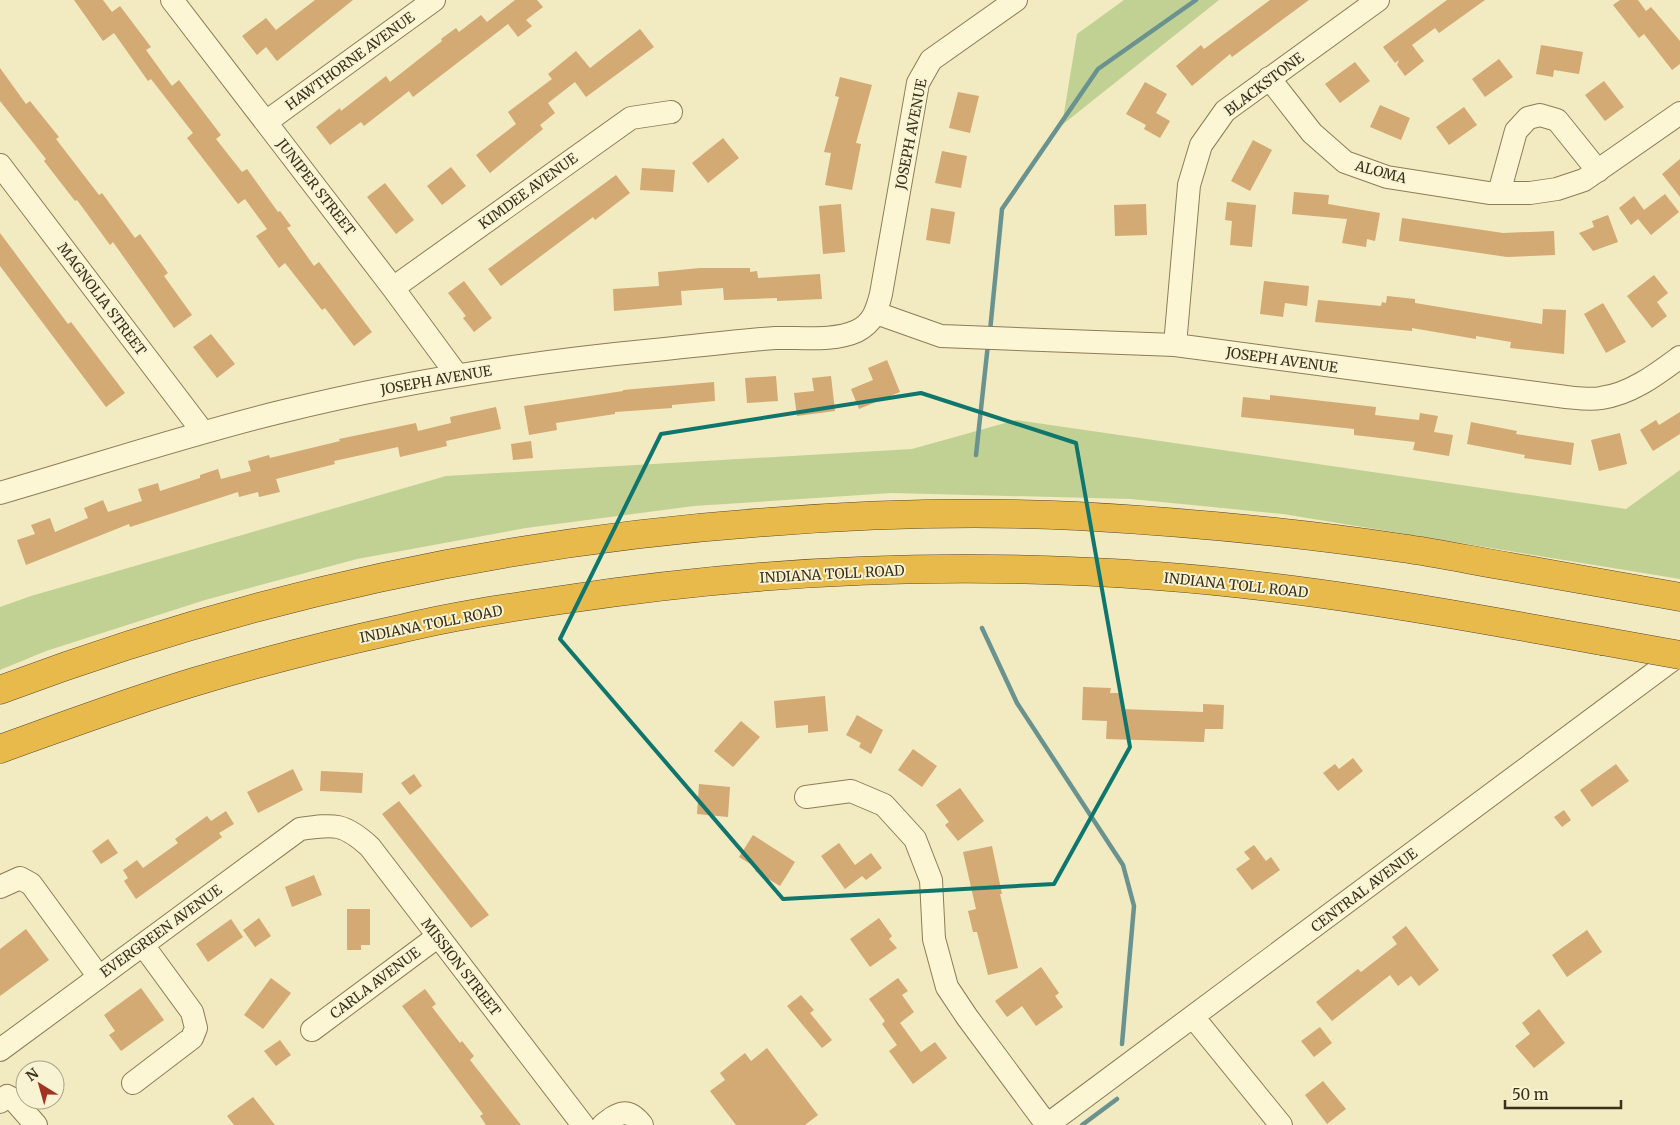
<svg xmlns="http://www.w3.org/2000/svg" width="1680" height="1125" font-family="Merriweather,serif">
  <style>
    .green { fill: #c1d194 }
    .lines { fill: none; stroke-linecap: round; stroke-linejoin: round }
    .stream { stroke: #6a938f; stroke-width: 4.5 }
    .building { fill: #d3a974 }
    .minor-casing { stroke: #8d7c57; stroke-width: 24 }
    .highway-casing { stroke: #5a482c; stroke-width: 29 }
    .minor { stroke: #fcf6d5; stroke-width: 22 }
    .highway { stroke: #e8ba4b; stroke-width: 28 }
    .highway-bridge-casing { stroke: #5a482c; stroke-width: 29; stroke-linecap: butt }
    .highway-bridge { stroke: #e8ba4b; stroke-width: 28 }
    .marked { fill: none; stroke: #0f766e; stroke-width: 4; stroke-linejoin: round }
    .labels { text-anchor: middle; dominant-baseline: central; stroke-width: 4; stroke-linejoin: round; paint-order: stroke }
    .street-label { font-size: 14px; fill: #3b301c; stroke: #f8f3d2 }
  </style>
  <rect width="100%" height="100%" fill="#f2eac1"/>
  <!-- green -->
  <path class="green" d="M1124,0h95l-157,125 15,-91z
    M1016,420l610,89 54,-39v109l-397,-65 -152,-15 -239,-6 -198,13 -168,22 -169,31 -152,41 -159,51 -46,19v-63l31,-11 415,-120 466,-27z"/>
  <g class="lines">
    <!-- stream -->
    <path class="stream" d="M990,331l12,-122 96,-140 98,-69
      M976,455l12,-111
      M982,628l35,75 106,162 11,41 -12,138
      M1082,1125l35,-26"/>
  </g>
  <!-- building -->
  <path class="building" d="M74,0h29l9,12 8,-6 31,41 -5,3 26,36 7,-6 42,55 -5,4 26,33 5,-3 31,43 2,-1 11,15 -4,2 27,38 5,-4 53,70 -18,14 -29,-38 -3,2 -37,-47 -6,5 -23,-32 11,-7 -22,-30 -7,5 -51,-66 6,-5 -42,-54 -3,2 -34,-48 -11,8z
    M315,0h38l-76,61 -11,-14 -9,8 -15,-19 24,-18 10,12z
    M515,0h22l6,7 -17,13 6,6 -14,11 -10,-13 -95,73 -4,-6 -45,35 -3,-4 -31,23 -14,-18 24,-19 1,3 45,-35 4,6 52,-41 -1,-2 15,-11 3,4 22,-17 6,7z
    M1270,0h39l-77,57 -2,-3 -38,32 -16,-20 25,-21 3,4z
    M1447,0h38l-46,33 -4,-5 -23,17 12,16 -19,15 -8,-11 2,-5 -4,3 -12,-16z
    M1620,0h18l8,11 5,-4 29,34v23l-8,6 -28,-36 -5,4 -26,-33z
    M640,29l14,18 -68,50 -11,-15 -27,21 7,10 -15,12 3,4 -53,44 -14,-18 40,-31 -8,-12 44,-33 -4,-5 28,-23 14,17z
    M1541,45l42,7 -4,22 -25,-4 -1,7 -17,-3z
    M1499,59l14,18 -28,20 -13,-18z
    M1355,62l15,19 -30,22 -15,-19z
    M0,68l26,36 4,-3 29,36 -3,2 43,56 3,-2 33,45 5,-4 28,39 -4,3 28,39 -18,13 -61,-86 -3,3 -33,-45 -2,1 -31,-40 2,-2 -46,-58z
    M840,77l32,8 -16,58 5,1 -9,46 -27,-5 6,-32 -7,-1 15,-55 -4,-1z
    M1604,81l20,26 -19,14 -20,-26z
    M1145,82l22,12 -11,19 14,8 -10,17 -16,-9 2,-4 -20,-11z
    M958,92l21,4 -9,37 -21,-5z
    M1380,105l30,13 -9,22 -31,-13z
    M1464,107l13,18 -28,20 -13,-18z
    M723,138l16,20 -31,25 -16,-20z
    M1253,140l19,10 -22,41 -19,-10z
    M942,151l25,5 -6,32 -26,-5z
    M1680,159v38l-18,-23z
    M451,167l15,19 -24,19 -15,-19z
    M642,168l33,2 -2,22 -33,-2z
    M616,175l14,18 -35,27 -2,-3 -92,69 -13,-17z
    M385,183l29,37 -18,14 -29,-37z
    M1294,192l35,3 -1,9 52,9 -5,28 -8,-2 -1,8 -24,-4 5,-24 -55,-5z
    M1665,194l14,18 -28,23 -13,-16 -7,6 -12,-17 15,-12 10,14z
    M1227,202l29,3 -4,42 -22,-2 2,-24 -7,-1z
    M841,204l4,48 -22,2 -4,-48z
    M1146,204l1,31 -32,1 -1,-31z
    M931,208l24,4 -5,32 -24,-4z
    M1608,215l10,27 -25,9 -14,-18 15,-6 -2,-6z
    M1402,218l101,15 51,-2 1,24 -48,2 -108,-16z
    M0,233l68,91 3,-2 54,71 -19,14 -106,-141z
    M700,268h50v4l7,-1 1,7 62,-4 2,25 -45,2v-3l-53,2 -1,-12 -42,3 1,14 -68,6 -1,-22 46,-3 -1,-14z
    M1654,275l14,18 -11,9 10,14 -15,12 -25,-32z
    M464,281l28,37 -18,14 -11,-14 3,-2 -18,-23z
    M1264,281l45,5 -2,20 -22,-3 -2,14 -23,-3z
    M1387,296l28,3v4l127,21 1,-15 23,1 -2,44 -54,-6 1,-6 -35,-6v3l-64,-11v3l-97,-9 3,-22 63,6 1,-4 4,1z
    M1603,303l23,39 -20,11 -22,-39z
    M211,334l24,30 -18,14 -24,-31z
    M887,360l13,32 -41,17 -8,-20 22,-9 -5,-12z
    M776,376l2,25 -31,2 -2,-25z
    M831,376l4,35 -38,5 -3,-23 20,-2 -2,-13z
    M714,382l1,19 -43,4v3l-57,4v2l-59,9 1,7 -28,5 -5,-29 99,-15v-1z
    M1270,395l106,12 -1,8 44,5 1,-7 18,3 -4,16 19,3 -4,21 -36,-6 2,-8 -61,-7v-6l-113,-12 2,-20 27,3z
    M496,407l5,22 -55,12 1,5 -47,11 -2,-10 -64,14 1,3 -59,15 4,13 -21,5 -1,-5 -19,5 -1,-5 -108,35 -1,-3 -103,41 -9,-25 18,-6 -4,-9 19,-7 5,14 33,-14 -4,-10 19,-8 5,12 34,-11 -4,-12 20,-6 2,8 40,-13v-3l18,-6 3,10 30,-8 -3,-10 21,-6 1,3 70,-17 -1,-2 77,-16 2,8 33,-8 -1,-6z
    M1680,412v22l-27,17 -13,-21 16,-10 3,5z
    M1471,422l46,9 -1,3 58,9 -3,22 -47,-7 1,-3 -58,-11z
    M1620,433l7,31 -28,7 -8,-31z
    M531,441l2,17 -20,2 -2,-16z
    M1083,687l28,1 -1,5h11v16l82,3v-8l21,1 -1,24h-18l-1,13 -98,-3 1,-18 -25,-1z
    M825,696l3,35 -20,2v-8l-32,3 -2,-27z
    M857,715l26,15 -12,24 -12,-7 2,-4 -15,-8z
    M741,721l19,16 -27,30 -19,-16z
    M913,749l24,17 -15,21 -24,-17z
    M1353,758l10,13 -25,20 -15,-18 12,-9 4,5z
    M1616,764l13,17 -37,26 -12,-17z
    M293,769l10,21 -45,23 -11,-21z
    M321,771l42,2 -1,20 -42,-2z
    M414,774l8,12 -12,9 -9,-12z
    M699,784l31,3 -2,30 -31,-3z
    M960,788l24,33 -26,20 -13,-16 4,-3 -13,-17z
    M399,801l90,114 -18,13 -89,-114z
    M1564,810l7,10 -9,7 -8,-10z
    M226,811l8,13 -15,9 3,4 -86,62 -12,-18 4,-3 -5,-8 14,-10 6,8 35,-25 -3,-4 32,-23 4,5z
    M753,835l42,27 -15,24 -25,-15 2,-3 -18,-11z
    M108,839l10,14 -17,11 -9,-13z
    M839,843l16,22 16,-12 11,15 -16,12 -4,-4 -17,13 -24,-33z
    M1254,845l12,16 5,-4 9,13 -28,20 -16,-21 14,-10 -6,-7z
    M992,846l10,48h-2l18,74 -30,7 -11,-43h-4l-5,-21 8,-2 -13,-57z
    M314,875l8,20 -30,12 -7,-20z
    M347,909h23v36h-9v5h-14z
    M259,918l12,18 -16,11 -12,-17z
    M879,918l13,18 -3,3 8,9 -27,19 -20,-28z
    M231,919l12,18 -35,25 -12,-18z
    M1406,926l33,44 -20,16 -8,-10 -13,10 -8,-11 -58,46 -16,-19 42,-33 3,3 36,-28 -5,-7z
    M26,929l23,31 -49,36v-47z
    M1587,930l15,22 -35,25 -15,-22z
    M1041,967l18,26 -4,3 8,11 -27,19 -14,-20 -15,11 -12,-16z
    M271,978l20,15 -28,36 -19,-14z
    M898,978l10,13 -6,4 12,17 -14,11 21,29 14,-10 12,16 -34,26 -24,-33 8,-6 -15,-21 3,-3 -16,-22z
    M141,988l23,32 -43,31 -12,-16 6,-4 -11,-16z
    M425,989l11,15 -4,3 28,36 2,-2 12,15 -4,4 51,65h-35l-6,-9 3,-2 -81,-108z
    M801,995l13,15 -4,3 22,27 -10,8 -35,-42z
    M1539,1009l26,34 -31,25 -19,-22 15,-12 -8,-11z
    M1320,1027l12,16 -18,14 -13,-16z
    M280,1040l11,15 -15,11 -12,-15z
    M767,1048l51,67 -13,10h-69l-26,-34 15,-11 -5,-7 25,-20 6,8z
    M1323,1081l23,28 -19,15 -22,-29z
    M253,1097l22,28h-41l-7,-9z"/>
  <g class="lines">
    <!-- minor casing -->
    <g class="minor-casing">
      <path id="minor" d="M172,0l221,288 64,87
        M1269,78l43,55 33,29 42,15 102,16h41l27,-4 27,-9 96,-67
        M266,122l168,-122
        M0,165l203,267
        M1499,193l17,-62 12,-13 12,-3 17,5 41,51
        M393,288l238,-170 40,-6
        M876,313l65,23 234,9 391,52c11,1 24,3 35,1 30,-4 56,-24 79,-41
        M1175,345l14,-160 12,-40 24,-34 153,-111
        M0,493c93,-27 186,-58 280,-81 125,-31 248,-50 375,-62 40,-4 80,-9 120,-12 25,-1 58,4 82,-7 16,-8 20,-21 24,-37l37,-211 13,-23 85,-60
        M806,797l45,-6 33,14 31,34 16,41 3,59 13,48 20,30 80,108
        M0,887l20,-9 11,6 68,93
        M1194,1018l87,107
        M312,1030l125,-93
        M0,1050l300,-221c35,-5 44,-6 70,18l213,278
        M133,1083l59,-45 4,-10 -4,-16 -49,-67
        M0,1102l7,-6 6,3 23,26
        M603,1125c16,-13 25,-18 39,0
        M1047,1125l633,-471"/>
    </g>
    <!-- highway casing -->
    <g class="highway-casing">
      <path id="highway" d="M0,690c247,-93 505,-149 768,-168 103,-8 206,-11 309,-6 108,6 217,16 324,32 37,5 74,13 110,19 56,10 113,20 169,30
        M0,749c64,-23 128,-47 194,-67 67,-20 137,-38 206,-53 53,-13 107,-21 161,-29 196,-30 397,-39 596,-24 150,11 297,38 445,65"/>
    </g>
    <!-- minor -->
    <use href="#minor" class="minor"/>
    <!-- highway -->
    <use href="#highway" class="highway"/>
    <!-- highway-bridge casing -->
    <g class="highway-bridge-casing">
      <path id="highway-bridge" d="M1602,641l78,14"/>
    </g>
    <!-- highway-bridge -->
    <use href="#highway-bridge" class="highway-bridge"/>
  </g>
  <!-- marked area -->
  <path class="marked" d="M921,393l155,50 54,304 -76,137 -271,15 -223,-260 101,-205z"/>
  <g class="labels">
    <!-- street labels -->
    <g class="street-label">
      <text transform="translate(350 61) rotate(-36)">HAWTHORNE AVENUE</text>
      <text transform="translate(1264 84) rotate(-37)">BLACKSTONE</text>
      <text transform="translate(911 134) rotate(-79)">JOSEPH AVENUE</text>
      <text transform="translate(1381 172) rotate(15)">ALOMA</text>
      <text transform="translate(316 187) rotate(52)">JUNIPER STREET</text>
      <text transform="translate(528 191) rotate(-36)">KIMDEE AVENUE</text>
      <text transform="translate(102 299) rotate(53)">MAGNOLIA STREET</text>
      <text transform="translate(1282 360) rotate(8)">JOSEPH AVENUE</text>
      <text transform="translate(436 380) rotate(-10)">JOSEPH AVENUE</text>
      <text transform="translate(832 574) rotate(-3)">INDIANA TOLL ROAD</text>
      <text transform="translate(1236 585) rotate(6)">INDIANA TOLL ROAD</text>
      <text transform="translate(431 624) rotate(-11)">INDIANA TOLL ROAD</text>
      <text transform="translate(1364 890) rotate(-37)">CENTRAL AVENUE</text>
      <text transform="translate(161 931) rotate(-36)">EVERGREEN AVENUE</text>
      <text transform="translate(461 967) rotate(52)">MISSION STREET</text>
      <text transform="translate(375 983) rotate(-37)">CARLA AVENUE</text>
    </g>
  </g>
  <!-- north arrow -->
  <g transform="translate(40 1085) rotate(323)"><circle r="24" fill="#f8f3d2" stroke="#aca589"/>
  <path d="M0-4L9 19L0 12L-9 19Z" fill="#a13321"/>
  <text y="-8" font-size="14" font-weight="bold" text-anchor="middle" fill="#3b301c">N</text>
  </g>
  <!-- scale -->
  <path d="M1505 1100v8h116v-8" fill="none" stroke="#3b301c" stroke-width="2.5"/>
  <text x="1512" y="1100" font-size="15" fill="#3b301c" stroke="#f8f3d2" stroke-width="4" paint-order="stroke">50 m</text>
</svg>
